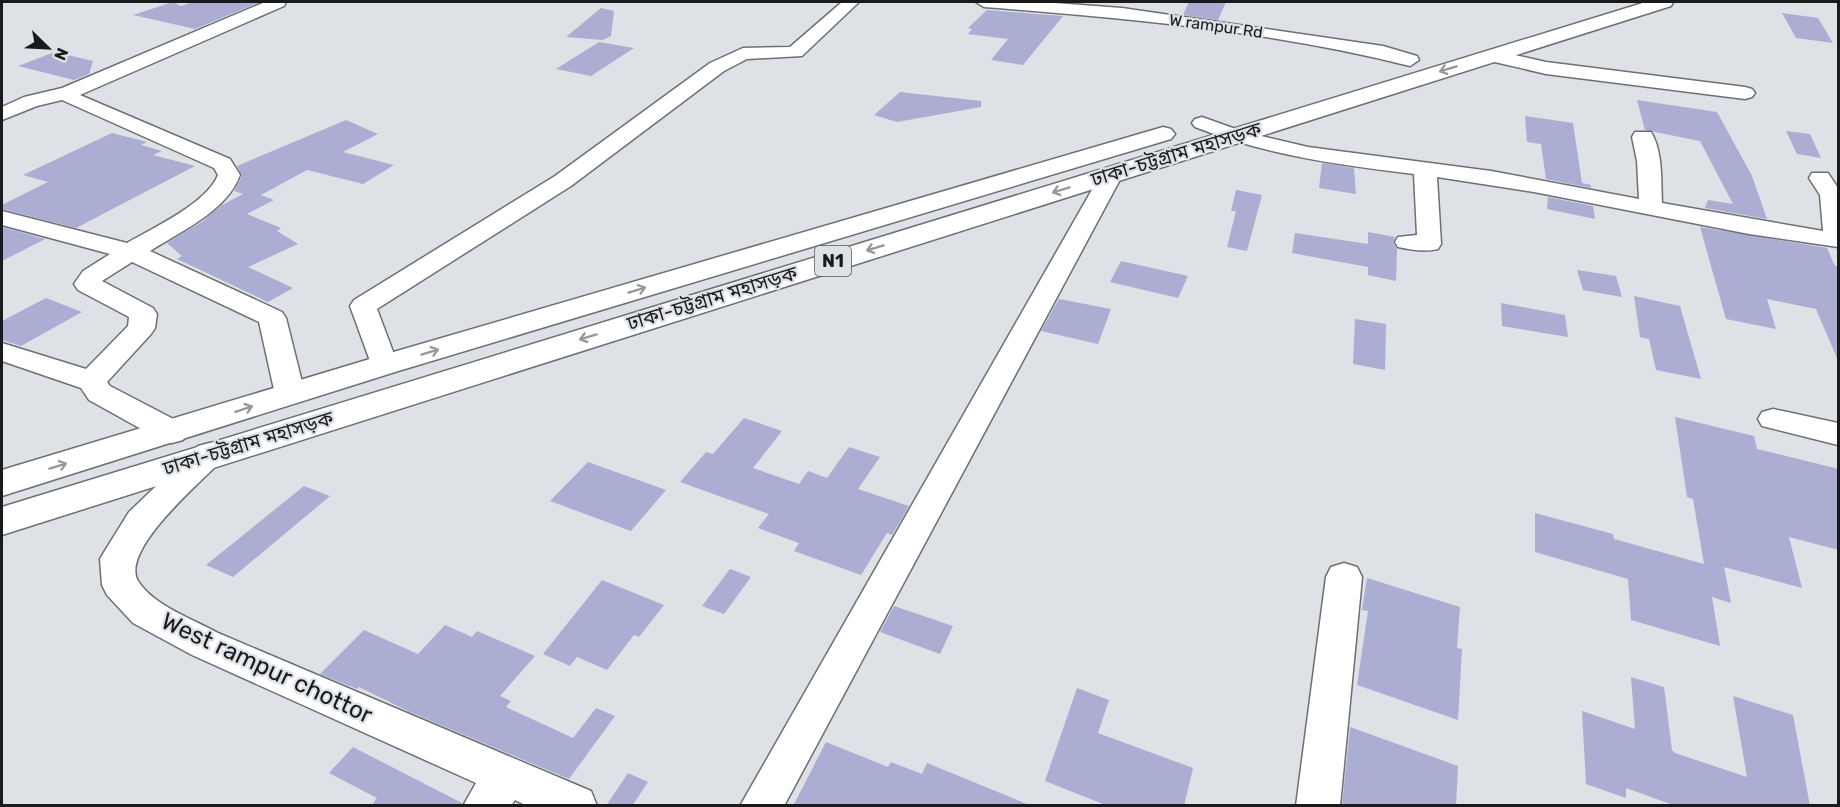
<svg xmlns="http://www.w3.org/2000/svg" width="1840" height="807" font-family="Rubik,'Noto Sans Bengali',sans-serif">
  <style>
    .building { fill: #acadd2 }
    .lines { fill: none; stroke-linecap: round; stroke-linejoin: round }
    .minor-casing { stroke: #6d6f74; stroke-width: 3 }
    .highway-casing { stroke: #6d6f74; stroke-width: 3 }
    .minor { fill: #fff; fill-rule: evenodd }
    .highway { fill: #fff; fill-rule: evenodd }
    .oneway { stroke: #989899 }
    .labels { text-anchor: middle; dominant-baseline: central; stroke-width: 4.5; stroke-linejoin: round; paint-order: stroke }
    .far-street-label { font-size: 16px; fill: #191a1c; stroke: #dee1e6 }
    .shield { fill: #dee1e6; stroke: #545659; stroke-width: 1.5 }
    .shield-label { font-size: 18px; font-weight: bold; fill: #191a1c }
    .street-label { font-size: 20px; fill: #191a1c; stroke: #dee1e6 }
    .near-street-label { font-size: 24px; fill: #191a1c; stroke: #dee1e6 }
  </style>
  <rect width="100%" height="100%" fill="#dee1e6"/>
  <!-- building -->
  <path class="building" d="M173,2l8,4 11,-4h68l-65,27 -62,-14z
    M1189,2h37l-8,18 -35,-5z
    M601,8l13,3 -3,25 -8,4 -37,-3z
    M987,10l50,4 26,2 -40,49 -32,-5 17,-21 -40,-5 4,-5 -4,-1z
    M1782,13l36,5 15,25 -37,-5z
    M599,42l35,6 -43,28 -35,-7z
    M55,52l38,9 -4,13 -15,6 -56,-14z
    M900,92l81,9v6l-84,15 -23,-7z
    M1637,100l80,12 35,64 15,43 -62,-11 3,-8 25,4 -33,-63 -55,-11z
    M1525,116l48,7 9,60 9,2v3l-45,-9 -5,-35 -14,-2z
    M346,120l32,14 -35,18 51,13 -31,19 -56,-14 -46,25 13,5 -27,14 34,14 -4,3 21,13 -50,23 45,21 -25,14 -91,-43 5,-3 -15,-13 36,-22 19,-16 21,-11 -9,-3 8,-15 -5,-10z
    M1786,131l24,3 11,24 -24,-4z
    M112,133l35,9 -6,3 21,6 -9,4 42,11 -119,62 -74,-19v-4l46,-23 -25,-7z
    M1322,163l32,5 2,26 -37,-6z
    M1236,190l26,5 -15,56 -20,-4 9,-36h-5z
    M1548,197l45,9 2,13 -48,-10z
    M2,227l43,12 -43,22z
    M1700,227l127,21 8,18h4v97l-23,-54 -49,-10 9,30 -50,-10z
    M1368,232l27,5 -2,6 4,6 -1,32 -28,-6v-8l-76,-14 3,-20 73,11z
    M1121,261l67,15 -10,22 -68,-16z
    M1577,270l39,6 6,21 -39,-7z
    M1634,296l46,10 21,73 -45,-9 -7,-31 -9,-2z
    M46,298l36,14 -61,34 -19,-6v-19z
    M1059,299l52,10 -13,35 -57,-13z
    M1501,303l64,12 3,22 -66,-11z
    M1355,319l31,5 -1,46 -32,-6z
    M1675,417l79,19 3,13 82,20v81l-50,-13 13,51 -78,-21 7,36 -19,-6 8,49 -89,-26 -3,-41 -93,-27v-39l78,21 1,5 90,25 -11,-65 -6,-2z
    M744,418l38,13 -29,37 46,16 9,-13 19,7 22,-31 31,10 -22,32 51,17 -17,29 -5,-2 -26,42 -67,-24 5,-8 -41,-15 11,-14 -89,-32 26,-30 7,2z
    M588,462l78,28 -35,41 -81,-30z
    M304,486l26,10 -97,81 -27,-12z
    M730,569l21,8 -27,37 -22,-8z
    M1367,578l93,29 -3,41 5,1 -4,71 -101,-35 11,-74 -6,-1z
    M602,580l62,25 -25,32 -5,-2 -27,35 -30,-13 -7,9 -27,-12z
    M894,606l59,20 -13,28 -60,-22z
    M445,625l27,12 5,-6 58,25 -35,40 11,5 -5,6 67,31 23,-30 19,8 -46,63 -159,-67 -51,-25 -2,2 -37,-15 44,-44 54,24z
    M1631,677l33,10 8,63 3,3 72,24 -14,-81 60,19 17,91h-134l-50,-18v10l-40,-14 -4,-73 53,18z
    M1077,688l32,12 -11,33 95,35 -9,38h-76l-63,-25z
    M1350,727l108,39 -2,40h-114z
    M826,742l62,25 3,-5 31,12 5,-11 105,43h-239z
    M353,747l109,56 -1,3h-90l6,-8 -48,-25z
    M628,773l20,9 -16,24h-26z"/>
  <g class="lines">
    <!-- minor casing -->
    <g class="minor-casing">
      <path id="minor" d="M265,2h21l-2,4 -204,89 150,64 10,16c-13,36 -59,56 -90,76l132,61 4,6 19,76 -5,7 -10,3 -10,-3 -5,-7 -16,-72 -127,-60 -30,19 51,27 4,6 -2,14 -4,6 -44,48 3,4 73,38 4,8 -4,8 -11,3 -11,-3 -72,-40 -8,-12 -79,-27v-18l84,26 42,-43 1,-9 -51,-27 -4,-6 9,-13 27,-17 -108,-29v-14l125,32c26,-15 80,-40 91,-68l-4,-7 -152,-68 -25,6 -35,14v-13l22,-10 38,-9z
        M842,2h17l-57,54 -55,3 -23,12 -153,115 -194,123 21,56 -4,7 -10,2 -10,-2 -24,-66 4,-6 201,-124 155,-113 33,-15 47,-1z
        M976,2h65l81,6 261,38 34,10 2,4 -9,6c-139,-35 -284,-48 -426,-59z
        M1493,50l53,12 199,25 7,2 3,4 -3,4 -7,2 -199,-25 -60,-14 -2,-4 2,-4z
        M1202,117l42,15 64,15 183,24 148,28 -2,-38 -5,-24 3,-5h16c12,19 10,50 11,71l161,28 -3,-36 -11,-17 3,-5h16l10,15v59l-89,-13 -215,-42 -97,-15 4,67 -3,5c-13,3 -27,1 -40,-2l-3,-5 3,-5 19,-2 -3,-61c-75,-9 -148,-19 -219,-47l-3,-4 3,-4z
        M1112,167l8,2 3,5 -339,632h-44l361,-632 3,-5z
        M1773,409l65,14v22l-76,-19 -4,-7 4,-7z
        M209,443l11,3 5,8 -5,8c-20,21 -100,88 -82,119 16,25 55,38 80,52l373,158 6,15h-70l-12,-6 -4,6h-48l13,-23 -284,-128 -59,-32 -26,-28 -5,-10 -2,-26 6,-10 23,-37 69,-66z
        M1344,563l13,4 5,10 -22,229h-44l30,-229 5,-10z"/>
    </g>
    <!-- highway casing -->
    <g class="highway-casing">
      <path id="highway" d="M1646,2h27l-2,4 -1669,529v-28z
        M1163,127l8,2 4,5 -4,5 -776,233 -393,124v-26l371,-112z"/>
    </g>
    <!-- minor -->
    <use href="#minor" class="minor"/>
    <!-- highway -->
    <use href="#highway" class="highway"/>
  </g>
  <!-- one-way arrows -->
  <defs><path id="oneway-shaft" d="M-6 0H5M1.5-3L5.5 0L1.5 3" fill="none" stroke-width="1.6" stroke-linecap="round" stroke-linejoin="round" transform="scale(1.5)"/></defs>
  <g class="oneway">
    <use href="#oneway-shaft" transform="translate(1448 69) rotate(163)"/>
    <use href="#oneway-shaft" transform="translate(1061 190) rotate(163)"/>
    <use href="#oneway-shaft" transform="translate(875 248) rotate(163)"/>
    <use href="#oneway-shaft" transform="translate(637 290) rotate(-17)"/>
    <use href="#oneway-shaft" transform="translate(588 337) rotate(163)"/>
    <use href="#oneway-shaft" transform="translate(430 352) rotate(-17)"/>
    <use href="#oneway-shaft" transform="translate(244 409) rotate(-18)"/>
    <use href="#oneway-shaft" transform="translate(58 466) rotate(-17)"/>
  </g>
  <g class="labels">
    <!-- far-street labels -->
    <g class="far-street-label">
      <text transform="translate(1216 26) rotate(8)">W rampur Rd</text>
    </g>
    <!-- shield labels -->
    <rect class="shield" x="815" y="246" width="36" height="30" rx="4.5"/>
    <g class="shield-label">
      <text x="833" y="261">N1</text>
    </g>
    <!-- street labels -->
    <g class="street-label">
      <text transform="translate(1176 154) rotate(-17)">ঢাকা-চট্টগ্রাম মহাসড়ক</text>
      <text transform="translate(712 298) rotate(-17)">ঢাকা-চট্টগ্রাম মহাসড়ক</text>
      <text transform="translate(248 443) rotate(-17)">ঢাকা-চট্টগ্রাম মহাসড়ক</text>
    </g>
    <!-- near-street labels -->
    <g class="near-street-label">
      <text transform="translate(267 668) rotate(25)">West rampur chottor</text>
    </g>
  </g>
  <!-- border -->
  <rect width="1840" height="807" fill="none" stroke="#191a1c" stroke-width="6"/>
  <!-- north arrow -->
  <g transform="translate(48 48) rotate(114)" stroke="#dee1e6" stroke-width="4.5" paint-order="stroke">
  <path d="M0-4.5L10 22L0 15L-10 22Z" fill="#191a1c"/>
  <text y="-9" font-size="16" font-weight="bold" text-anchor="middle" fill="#191a1c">N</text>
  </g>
</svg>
